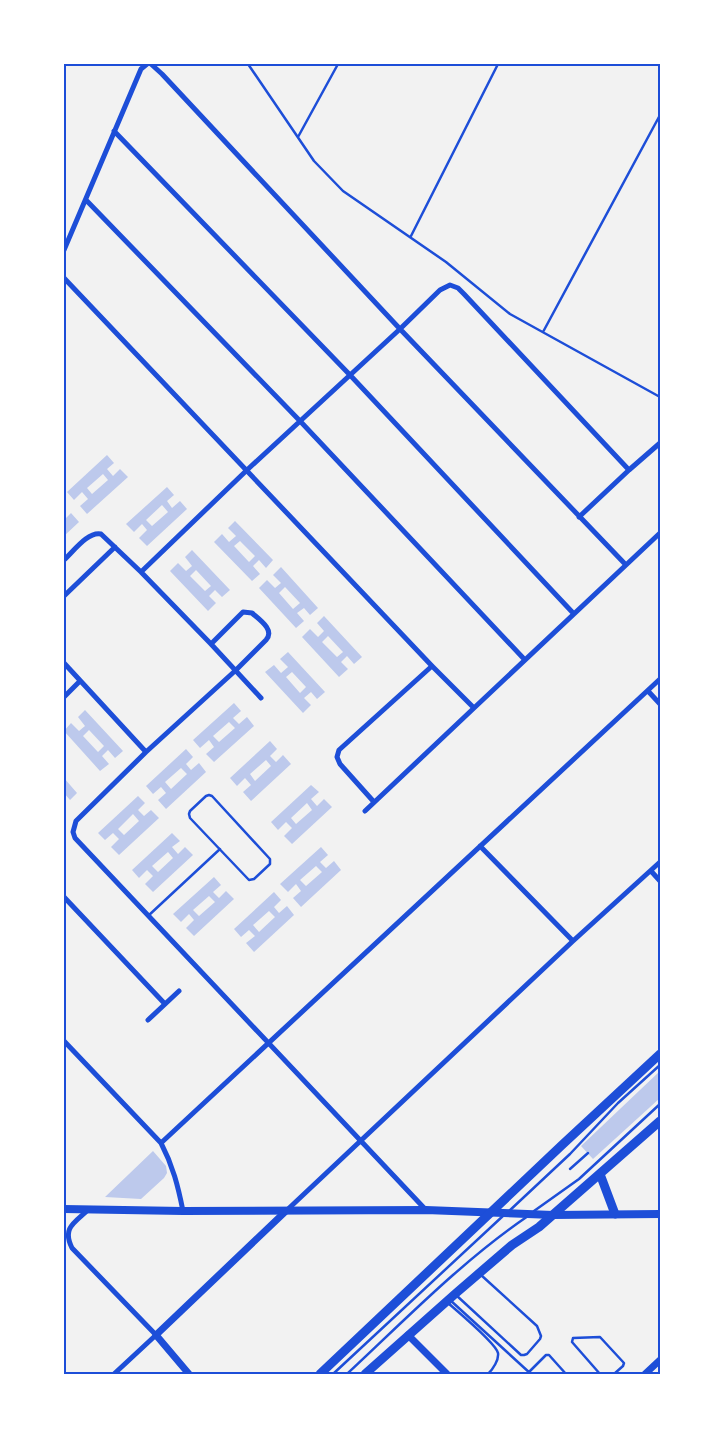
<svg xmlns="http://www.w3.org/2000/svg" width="724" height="1438" font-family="'Exo 2',sans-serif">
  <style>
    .building { fill: #bdc9ec; fill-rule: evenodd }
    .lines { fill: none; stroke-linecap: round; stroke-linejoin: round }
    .path { stroke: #1d4ed8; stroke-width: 2.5 }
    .service { stroke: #1d4ed8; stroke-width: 2.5 }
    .minor { stroke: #1d4ed8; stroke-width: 5 }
    .tertiary { stroke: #1d4ed8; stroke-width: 7 }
    .secondary { stroke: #1d4ed8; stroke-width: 8 }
    .primary { stroke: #1d4ed8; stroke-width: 9 }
    .neatline { fill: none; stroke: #1d4ed8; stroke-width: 2 }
  </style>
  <rect width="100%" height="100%" fill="#f2f2f2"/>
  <!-- building -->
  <path class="building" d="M107,455l7,8 -7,6 6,7 7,-7 8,8 -41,37 -7,-8 8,-7 -6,-7 -8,8 -7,-8zM103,474l5,6 -16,14 -5,-6z
    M167,487l7,8 -7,6 5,7 8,-7 7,8 -40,37 -8,-8 8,-8 -5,-6 -8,8 -8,-8zM162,505l6,7 -16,14 -6,-6z
    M71,513l8,9 -15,14v-16z
    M235,521l38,39 -7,8 -7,-8 -6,6 7,8 -8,7 -38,-39 8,-8 7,8 7,-6 -8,-8zM240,541l15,15 -6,6 -15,-16z
    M192,550l38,40 -8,7 -7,-7 -6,6 7,7 -8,8 -38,-40 8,-8 8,8 6,-5 -7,-9zM196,570l15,16 -6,5 -15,-15z
    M281,567l37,41 -8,7 -6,-7 -7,5 7,8 -8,7 -37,-40 8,-8 8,8 6,-5 -8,-8zM285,587l15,16 -7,6 -14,-16z
    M324,616l38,41 -8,7 -7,-8 -6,6 7,7 -9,8 -37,-40 8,-8 8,8 6,-6 -7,-8zM328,636l15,16 -6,5 -15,-15z
    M288,652l37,40 -8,7 -6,-7 -7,6 7,7 -8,8 -38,-41 9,-7 7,8 7,-6 -8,-8zM292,672l14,15 -6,6 -14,-16z
    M234,703l7,8 -8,7 6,6 8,-7 7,9 -40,36 -8,-8 8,-7 -5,-7 -9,8 -7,-8zM229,722l6,6 -16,14 -6,-6z
    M85,710l38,41 -8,7 -7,-8 -6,6 7,8 -9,7 -36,-40 7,-8 8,8 6,-5 -7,-9zM89,730l15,16 -6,6 -15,-16z
    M270,741l7,8 -7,7 6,6 7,-7 8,9 -40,37 -8,-9 8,-7 -6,-7 -8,8 -7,-8zM266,760l5,6 -16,15 -5,-7z
    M186,749l7,8 -7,7 5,6 8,-7 7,9 -40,37 -8,-9 8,-7 -5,-6 -8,7 -7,-8zM181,768l6,6 -16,15 -6,-7z
    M64,778l13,15 -7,7 -6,-7z
    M311,785l8,7 -8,7 6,7 7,-7 8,8 -40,37 -8,-8 8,-8 -6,-6 -8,8 -7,-8zM307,803l5,7 -16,14 -5,-6z
    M138,796l7,7 -7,7 6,6 7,-6 8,8 -40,37 -8,-8 8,-8 -6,-6 -8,7 -7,-7zM133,814l6,7 -15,14 -6,-6z
    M172,833l8,8 -8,6 6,7 7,-7 8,8 -40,37 -8,-8 8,-8 -6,-6 -8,8 -7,-8zM168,852l5,6 -15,14 -6,-6z
    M321,847l7,8 -8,7 6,6 8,-7 7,9 -40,37 -8,-9 8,-7 -5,-7 -8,8 -8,-8zM316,866l6,6 -16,14 -6,-6z
    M214,877l7,8 -8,7 6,6 7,-7 8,8 -40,37 -8,-8 8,-8 -5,-6 -8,8 -8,-8zM209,896l6,6 -16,14 -6,-6z
    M274,892l7,8 -7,7 5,6 8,-7 7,9 -40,37 -8,-9 9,-7 -6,-6 -8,7 -7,-8zM269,911l6,6 -16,15 -6,-7z
    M660,1071v27l-67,61 -12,-13z
    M153,1151l13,15 1,7 -3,5 -23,21 -36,-2z"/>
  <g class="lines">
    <!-- path -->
    <path class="path" d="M570,1169l18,-16"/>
    <!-- service -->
    <path class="service" d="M248,64l66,97 29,30 103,71 64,52 150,83
      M298,137l40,-73
      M411,236l87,-172
      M543,332l117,-217
      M209,795l3,1 58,63v5l-16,15 -5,1 -59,-62 -1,-4 1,-3 16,-15z
      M148,916l72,-67
      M534,1211l45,-32 81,-75
      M508,1212l62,-58 48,-51 42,-38
      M456,1295l65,60h3l3,-1 13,-15 1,-3 -4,-10 -56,-51
      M450,1300l81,74
      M447,1302c10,9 49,41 51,51 1,7 -5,16 -10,21
      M529,1372l17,-17h3l17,19
      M333,1374l171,-159
      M347,1374c58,-54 115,-113 181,-158
      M600,1374l-28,-32 1,-4 27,-1 24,26 -1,3 -9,8"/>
    <!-- minor -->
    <path class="minor" d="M151,64l11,10 238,255 226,236
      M114,131l236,244 224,239
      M86,200l214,221 225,239
      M64,250l77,-181 6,-5
      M64,278l368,388 42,42 186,-175
      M579,517l50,-47 31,-27
      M64,560c9,-8 24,-29 37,-26l40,38 70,72 50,54
      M141,572l106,-102 153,-141 40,-39 10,-5 8,3 6,6 165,176
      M64,596l51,-49
      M211,644l32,-32 9,1c8,7 23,17 14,27l-30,30 -90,82 -70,69 -3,11 2,6 351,372
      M64,663l82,89
      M648,691l12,13
      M64,697l16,-16
      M374,802l-34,-38 -3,-7 2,-7 93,-84
      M365,811l109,-103
      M480,846l93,95
      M651,871l9,10
      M64,897l101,107
      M148,1020l31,-29
      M64,1041l97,102c12,23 17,43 22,68
      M161,1143l499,-464
      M88,1210c-14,13 -26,18 -16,38l84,87 -42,39
      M286,1211l287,-270 87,-79"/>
    <!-- tertiary -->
    <path class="tertiary" d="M408,1335l39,39
      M189,1374l-33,-39 130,-124
      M645,1374l15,-14"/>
    <!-- secondary -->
    <path class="secondary" d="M64,1209l119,2 243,-1 127,5 107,-1"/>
    <!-- primary -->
    <path class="primary" d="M600,1174l15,40
      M320,1374l242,-229 98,-91
      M365,1374l90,-80 57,-49 27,-18 121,-106"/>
  </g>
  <!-- border -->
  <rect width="724" height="1438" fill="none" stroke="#ffffff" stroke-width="130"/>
  <rect x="65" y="65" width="594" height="1308" class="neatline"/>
</svg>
